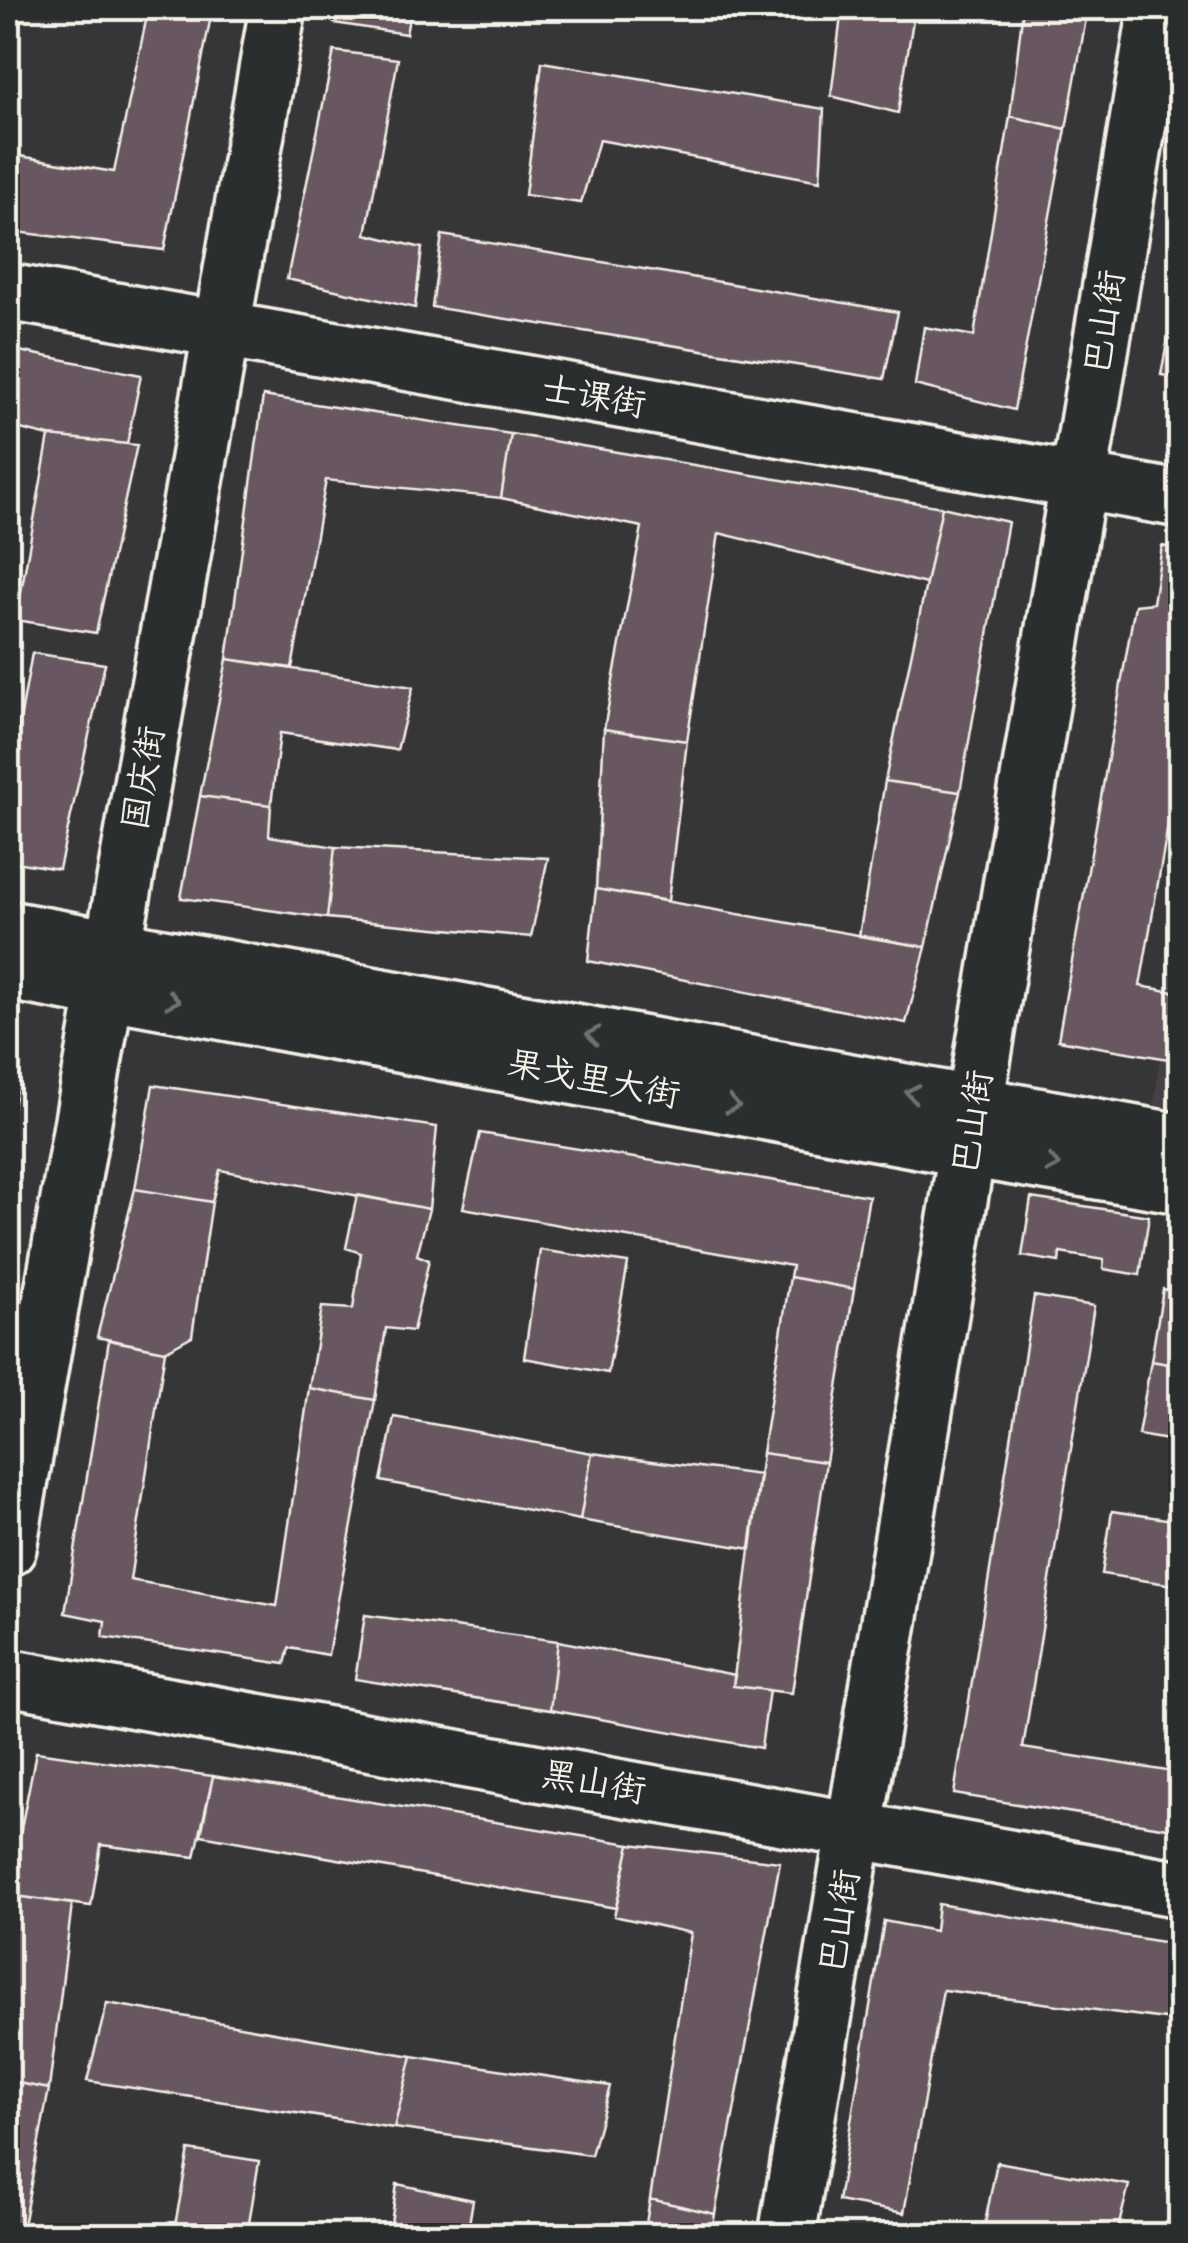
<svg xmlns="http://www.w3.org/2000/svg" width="1188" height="2243" font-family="Caveat,'LXGW WenKai TC',sans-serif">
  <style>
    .built { fill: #453f44 }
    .building { fill: #675760; stroke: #f4f1e8; stroke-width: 2.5 }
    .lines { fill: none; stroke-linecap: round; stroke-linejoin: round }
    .secondary-casing { stroke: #f4f1e8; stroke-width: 62 }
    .secondary { stroke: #2a2d2e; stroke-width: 55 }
    .oneway { stroke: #71726f }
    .labels { text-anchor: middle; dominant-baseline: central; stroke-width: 8; stroke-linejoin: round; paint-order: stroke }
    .street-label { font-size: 35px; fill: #f4f1e8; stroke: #2a2d2e }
  </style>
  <rect width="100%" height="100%" fill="#363538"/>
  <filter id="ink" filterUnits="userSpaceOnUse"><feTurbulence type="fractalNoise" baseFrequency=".01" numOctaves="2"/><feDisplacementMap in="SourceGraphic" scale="20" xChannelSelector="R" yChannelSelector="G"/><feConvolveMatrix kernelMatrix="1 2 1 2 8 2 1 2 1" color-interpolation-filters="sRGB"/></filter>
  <g filter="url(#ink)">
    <!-- built -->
    <path class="built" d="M1172,956l8,1v151l-26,-3z"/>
    <!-- building -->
    <path class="building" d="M337,8h74l-5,26 -72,-11z
      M842,8h73l-17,105 -67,-17z
      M1023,8h65l-22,121 -56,-13z
      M148,11l63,5 -47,234 -156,-19v-77l106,18z
      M334,51l64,8 -32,175 56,14 -7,60 -128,-29z
      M542,62l282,47 -4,72 -221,-41 -18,63 -56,-8z
      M1010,116l56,13 -52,281 -99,-25 9,-58 50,9z
      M442,235l456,77 -14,67 -452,-72z
      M1180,274v104l-19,-3z
      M9,349l132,26 -14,69 -78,-8 -41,-10z
      M263,396l248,38 -10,64 -175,-18 -34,188 -65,-9z
      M511,434l431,73 -16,77 -207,-51 -32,208 -83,-12 38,-202 -141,-29z
      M49,436l88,9 -41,188 -80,-13z
      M942,507l66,15 -48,270 -75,-11z
      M1162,546l18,3v208l-40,229 40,7v68l-122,-21 77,-435 18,-2z
      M32,653l73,11 -46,205 -51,-8v-73z
      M227,659l186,28 -16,63 -117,-17 -9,72 -71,-9z
      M604,729l83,12 -19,160 -72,-12z
      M885,781l75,11 -34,155 -67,-11z
      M200,796l71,9 -2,31 66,11 -8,71 -146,-20z
      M335,847l213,11 -17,79 -204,-19z
      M596,889l330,58 -20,76 -318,-62z
      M8,1071l8,18 -8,52z
      M153,1085l284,42 -8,82 -209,-39 -8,32 -77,-13z
      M480,1133l389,63 -15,93 -64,-12 2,-11 -329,-58z
      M135,1189l77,13 -20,134 -27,15 -68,-14z
      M357,1195l72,14 -12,46 12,5 -16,71 -27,-3 -11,72 -66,-12 13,-81 31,2 8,-56 -15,-5z
      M1031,1198l118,18 -9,59 -37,-6 1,-9 -44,-7 -1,9 -37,-6z
      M540,1250l88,13 -20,110 -84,-15z
      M790,1277l64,12 -28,173 -64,-9z
      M1163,1289l17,3v74l-29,-5z
      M1034,1296l60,10 -71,442 157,25v57l-226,-36z
      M109,1340l56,11 -35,229 147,26 32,-218 66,12 -47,255 -39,-7 -4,16 -182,-27 2,-16 -40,-8z
      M1151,1361l29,5v76l-42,-7z
      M394,1417l198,36 -12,67 -199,-39z
      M592,1453l168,22 -9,74 -171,-29z
      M762,1453l64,9 -34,231 -59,-7z
      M1112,1511l68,10v65l-78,-12z
      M365,1615l193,26 -8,69 -195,-31z
      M558,1641l177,34 -2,11 36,4 -8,58 -211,-38z
      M36,1752l177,24 -18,81 -94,-12 -10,61 -83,-11z
      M213,1776l417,68 -14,64 -415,-73z
      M630,1844l150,18 -65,352 -65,-15 41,-266 -77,-17z
      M8,1895l64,9 -23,185 -41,-8z
      M938,1904l242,41v76l-237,-31 -39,223 -66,-12 46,-280 51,10z
      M107,2003l305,53 -18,72 -307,-47z
      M412,2056l198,30 -19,69 -197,-27z
      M8,2081l41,8 -28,147h-13z
      M189,2150l70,11 -12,75h-74z
      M997,2162l132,23 -13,51h-87l-45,-8z
      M397,2184l76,16 -6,36h-78z
      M650,2199l65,15 -4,22h-67z"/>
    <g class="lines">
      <!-- secondary casing -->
      <g class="secondary-casing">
        <path id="secondary" d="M8,292l1172,207
          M8,929l1172,213
          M8,972l959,177 213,36
          M8,1548l270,-1540
          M8,1677l1172,212
          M787,2236l370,-2228"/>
      </g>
      <!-- secondary -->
      <use href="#secondary" class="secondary"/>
    </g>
    <!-- one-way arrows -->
    <defs><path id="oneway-chevron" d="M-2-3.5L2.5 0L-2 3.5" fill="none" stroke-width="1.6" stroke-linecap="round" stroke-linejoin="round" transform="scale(2.5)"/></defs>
    <g class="oneway">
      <use href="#oneway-chevron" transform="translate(173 1000) rotate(11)"/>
      <use href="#oneway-chevron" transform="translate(593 1035) rotate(-170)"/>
      <use href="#oneway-chevron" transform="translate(912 1093) rotate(-170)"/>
      <use href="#oneway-chevron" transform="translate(733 1105) rotate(11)"/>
      <use href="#oneway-chevron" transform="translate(1053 1164) rotate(10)"/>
    </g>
  </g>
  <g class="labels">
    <!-- street labels -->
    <g class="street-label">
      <text transform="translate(1104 322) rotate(-81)">巴山街</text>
      <text transform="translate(594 396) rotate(10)">士课街</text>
      <text transform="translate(143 778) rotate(-80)">国庆街</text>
      <text transform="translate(594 1079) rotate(11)">果戈里大街</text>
      <text transform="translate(972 1122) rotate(-81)">巴山街</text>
      <text transform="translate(594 1782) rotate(10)">黑山街</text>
      <text transform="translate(839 1921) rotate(-81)">巴山街</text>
    </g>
  </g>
  <!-- margin -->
  <rect width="1188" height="2243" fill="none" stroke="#2a2d2e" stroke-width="40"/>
  <rect x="20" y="20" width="1148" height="2203" fill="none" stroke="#f4f1e8" stroke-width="4" filter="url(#ink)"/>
</svg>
